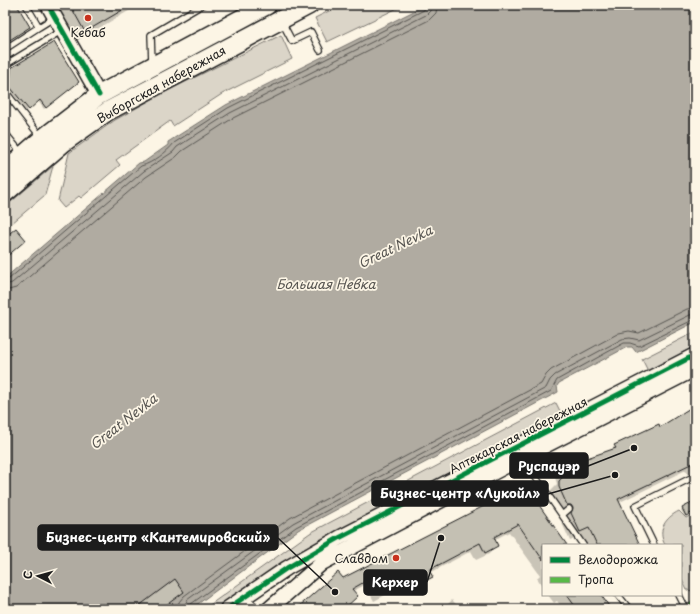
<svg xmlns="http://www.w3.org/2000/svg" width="700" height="614" font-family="'Playpen Sans',sans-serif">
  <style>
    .green { fill: #dbd5c8; stroke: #7c7872 }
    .water { fill: #b0aba1; stroke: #75726c }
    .shadow { fill: #0003 }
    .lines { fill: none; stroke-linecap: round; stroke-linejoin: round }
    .shore { stroke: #575551; stroke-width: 1 }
    .building { fill: #c4c0b3; stroke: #1c1c1c }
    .service-casing { stroke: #1c1c1c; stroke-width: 8 }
    .tertiary-casing { stroke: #1c1c1c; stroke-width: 17 }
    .primary-casing { stroke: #1c1c1c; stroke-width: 21 }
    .service { stroke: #fcf5e5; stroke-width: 5.5 }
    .tertiary { stroke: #fcf5e5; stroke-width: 14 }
    .primary { stroke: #fcf5e5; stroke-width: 18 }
    .quiet { stroke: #58b947; stroke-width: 4; stroke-dasharray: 8 4; stroke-linecap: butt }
    .cycleway-casing { stroke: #fcf5e5; stroke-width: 8 }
    .cycleway { stroke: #00873e; stroke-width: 5 }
    .poi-dot { fill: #c8321e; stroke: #fcf5e5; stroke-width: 1.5 }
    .labels { text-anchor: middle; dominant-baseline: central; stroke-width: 3.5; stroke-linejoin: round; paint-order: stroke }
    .poi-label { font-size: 12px; fill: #1c1c1c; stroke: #fcf5e5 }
    .street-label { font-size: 12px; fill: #1c1c1c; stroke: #fcf5e5 }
    .water-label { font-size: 13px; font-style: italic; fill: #575551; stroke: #fcf5e5 }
    .leader { fill: none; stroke: #1c1c1c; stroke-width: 1.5 }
    .callout-dot { fill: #1c1c1c; stroke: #fcf5e5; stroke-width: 1.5 }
    .callout { fill: #1c1c1c; stroke: #1c1c1c; stroke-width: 1.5 }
    .callout-label { font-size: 13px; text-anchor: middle; font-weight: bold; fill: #fff }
  </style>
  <rect width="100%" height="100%" fill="#fcf5e5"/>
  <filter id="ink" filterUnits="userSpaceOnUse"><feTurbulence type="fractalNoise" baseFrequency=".025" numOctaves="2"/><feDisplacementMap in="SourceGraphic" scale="8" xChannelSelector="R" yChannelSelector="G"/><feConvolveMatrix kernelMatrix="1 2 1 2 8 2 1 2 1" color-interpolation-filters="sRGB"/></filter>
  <g filter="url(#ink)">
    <!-- green -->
    <path class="green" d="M341,5h63l-77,37 -12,-24z
      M281,35l11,24 -70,35 -49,32 -3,-5 -54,39 4,5 -39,33 -2,-2 -15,12 -6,-7 11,-48 46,-33 50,-28z
      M53,166l-8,29 -40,34v-22z
      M695,332v14l-47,25 -6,-12z
      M556,403l6,12 -248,129 -31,18 -68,47h-11l106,-76z
      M679,511l7,7 9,-5v77l-2,1 -6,-1 -6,-12v-33h-16c-8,-15 0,-27 14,-34z"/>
    <!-- water -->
    <path class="water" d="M426,5h269v317l-59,30 -4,-5h-5l-68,36 -2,3 1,6 -260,138 -107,79h-186v-331l134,-115 5,-1 24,-17v-3l58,-37z"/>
    <!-- shadow -->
    <path class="shadow" d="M5,5h11l13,22 -7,7 -17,10 17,-11v-2l-17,10z
      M49,5h90l-68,39z
      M11,69l65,15 -32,25 -6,-8 -12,10 -17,-22v-18z
      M695,405v84l-9,-19 -68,33 21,42h-56l-4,-8 -9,4 -8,-18 2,-5 -3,-3h-3l-9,-18v-5l8,-8 -2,-7 10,-10 45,-16 5,-5 45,-18z
      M525,486l41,59h-23v42l-6,-9 3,-3 -31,-43 -15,8 3,5 -8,9 -13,6 -5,-9 -41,22 2,4 -9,8 -15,8 -4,-8 -30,16 -9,-16 -12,6 -5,14 3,4h-54l46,-30z
      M695,502v9l-10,6 -4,-7z
      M548,595h52l10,14h-47l-6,-8 -3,2z
      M452,600l9,9h-18z"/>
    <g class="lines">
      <!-- shore -->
      <path class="shore" d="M5,280l4,-1 132,-113c12,-3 26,-14 33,-23l54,-35 196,-98 2,-5
        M5,285l7,-2 132,-112 29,-19 4,-5 53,-34 196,-98 4,-4 1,-6
        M5,291l11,-3 130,-111 30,-20 6,-6 51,-33 196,-98 7,-7 1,-8
        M178,609l1,-7 5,-6 106,-78 251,-134 5,-9 5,-5 68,-37 10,-2 10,2 48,-24 8,-1
        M184,609l3,-9 106,-77 253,-135 4,-8 5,-5 67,-36 8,-1 9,2 51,-25 5,-1
        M189,609l2,-5 105,-77 255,-136 6,-11 67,-37h6l9,3 56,-27"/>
    </g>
    <!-- building -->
    <path class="building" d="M5,5h12l13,22 -25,16z
      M70,5h61l-46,27z
      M54,42l25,40 -33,26 -6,-8 -11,10 -19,-23 1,-19z
      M16,228l10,12 -21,18v-21z
      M695,405v57l-77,37 22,46h-43l-8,-17 -9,4 -9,-19 2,-5 -2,-3h-4l-8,-18v-6l7,-8 -2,-7 52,-18 -2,-3 45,-21 1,3z
      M525,485l42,60h-24v15l-25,-36 -24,13 4,9 -13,7 -5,-10 -51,27 4,7 -16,8 -4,-7 -31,16 -9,-17 -21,12 6,7 -14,13h-48l42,-37 5,6z
      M695,501v10l-9,5 -4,-8z
      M175,579l9,13 -23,17h-26z
      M567,595h34l10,14h-34z"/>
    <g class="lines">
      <!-- service casing -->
      <g class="service-casing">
        <path id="service" d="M282,22l10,19 19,-9 9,18
          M39,27l16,-10
          M5,49l34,-22 -13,-22
          M152,63l-1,-28 51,-30
          M5,65l56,-34
          M5,91l35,45
          M5,133l16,20
          M523,457l9,15 51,73
          M562,515l7,-6
          M654,545l-19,-39 60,-30
          M618,595l11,14
          M679,595l7,14"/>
      </g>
      <!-- tertiary casing -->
      <g class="tertiary-casing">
        <path id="tertiary" d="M48,5l51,90
          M236,603l10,1 5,5
          M227,609l60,-41 52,-30 356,-183
          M269,609l53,-46 201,-106 172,-88"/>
      </g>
      <!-- primary casing -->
      <g class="primary-casing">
        <path id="primary" d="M5,171l37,-32 57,-44 168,-90
          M5,193l58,-50 45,-32 201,-106"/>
      </g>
      <!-- service -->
      <use href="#service" class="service"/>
      <!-- tertiary -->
      <use href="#tertiary" class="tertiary"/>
      <!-- primary -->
      <use href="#primary" class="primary"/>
      <!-- quiet -->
      <path class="quiet" d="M689,609l6,-10"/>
      <!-- cycleway casing -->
      <g class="cycleway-casing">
        <path id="cycleway" d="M48,5l51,90
          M227,609l60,-41 52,-30 356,-183"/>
      </g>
      <!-- cycleway -->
      <use href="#cycleway" class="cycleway"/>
    </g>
  </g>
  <!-- markers -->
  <g class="poi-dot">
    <circle cx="88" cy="18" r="4"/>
    <circle cx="396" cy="558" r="4"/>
  </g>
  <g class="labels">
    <!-- poi labels -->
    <g class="poi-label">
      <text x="88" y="32">Кебаб</text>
      <text x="388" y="558" text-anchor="end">Славдом</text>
    </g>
    <!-- street labels -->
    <g class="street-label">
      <text transform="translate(161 84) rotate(-29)">Выборгская набережная</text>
      <text transform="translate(518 435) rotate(-27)">Аптекарская набережная</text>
    </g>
    <!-- water labels -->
    <g class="water-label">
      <text transform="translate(395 246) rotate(-26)">Great Nevka</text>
      <text x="326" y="283">Большая Невка</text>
      <text transform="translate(123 421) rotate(-38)">Great Nevka</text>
    </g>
  </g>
  <!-- callouts -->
  <path class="leader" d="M634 448L588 466M615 475L548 494M335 592L278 538M441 538L427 582"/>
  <g class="callout-dot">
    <circle cx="634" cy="448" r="4"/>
    <circle cx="615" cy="475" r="4"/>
    <circle cx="335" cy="592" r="4"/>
    <circle cx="441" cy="538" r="4"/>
  </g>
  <g class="callout">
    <rect x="510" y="453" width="78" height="25" rx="4"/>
    <rect x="372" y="481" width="176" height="25" rx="4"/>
    <rect x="38" y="525" width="240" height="25" rx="4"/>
    <rect x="364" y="570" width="63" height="25" rx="4"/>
  </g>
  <g class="callout-label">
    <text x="549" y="471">Руспауэр</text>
    <text x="460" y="498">Бизнес-центр «Лукойл»</text>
    <text x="158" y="542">Бизнес-центр «Кантемировский»</text>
    <text x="395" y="587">Керхер</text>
  </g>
  <!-- margin -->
  <rect width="700" height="614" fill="none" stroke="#fcf5e5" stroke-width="20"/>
  <rect x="10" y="10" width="680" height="594" fill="none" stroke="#1c1c1c" stroke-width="1.5" filter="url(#ink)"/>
  <!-- legend -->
  <rect x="542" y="544" width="140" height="52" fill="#fcf5e5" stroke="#a29e95"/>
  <rect x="550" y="557" width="20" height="6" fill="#00873e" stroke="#a29e95"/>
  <text x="578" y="564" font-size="12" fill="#1c1c1c">Велодорожка</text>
  <rect x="550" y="577" width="20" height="6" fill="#58b947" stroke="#a29e95"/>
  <text x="578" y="584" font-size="12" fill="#1c1c1c">Тропа</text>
  <!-- north arrow -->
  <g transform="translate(38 576) rotate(276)" stroke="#fcf5e5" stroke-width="3" paint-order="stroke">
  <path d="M0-3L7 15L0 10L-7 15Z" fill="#1c1c1c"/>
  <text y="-6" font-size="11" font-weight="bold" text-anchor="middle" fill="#1c1c1c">С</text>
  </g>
</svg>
